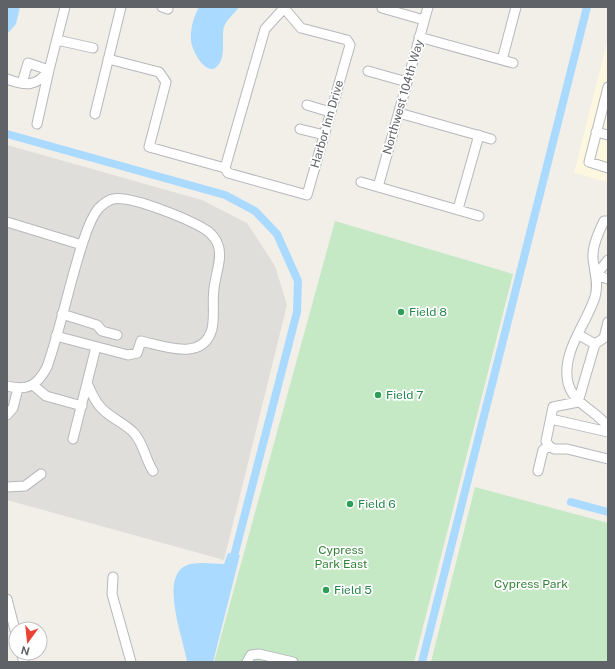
<svg xmlns="http://www.w3.org/2000/svg" width="615" height="669" font-family="'Public Sans',sans-serif">
  <style>
    .commercial { fill: #fef7e0 }
    .industrial { fill: #e0deda }
    .green { fill: #c5e8c5 }
    .water { fill: #aadaff }
    .lines { fill: none; stroke-linecap: round; stroke-linejoin: round }
    .canal { stroke: #aadaff; stroke-width: 8 }
    .minor-casing { stroke: #b5b8bc; stroke-width: 11 }
    .minor { stroke: #fff; stroke-width: 9 }
    .leisure-dot { fill: #2e9e5b; stroke: #fff; stroke-width: 1.5 }
    .labels { text-anchor: middle; dominant-baseline: central; stroke-width: 3.5; stroke-linejoin: round; paint-order: stroke }
    .street-label { font-size: 12px; fill: #5f6368; stroke: #fff }
    .leisure-label { font-size: 12px; fill: #27864d; stroke: #fff; text-anchor: start }
    .park-label { font-size: 12px; fill: #348238; stroke: #fff }
  </style>
  <rect width="100%" height="100%" fill="#f1efe8"/>
  <!-- commercial -->
  <path class="commercial" d="M608,39v143l-34,-9z"/>
  <!-- industrial -->
  <path class="industrial" d="M7,145l195,55 45,23 28,43 12,39 -63,255 -217,-60z"/>
  <!-- green -->
  <path class="green" d="M335,221l178,53 -99,388h-200z
    M475,487l133,36v139h-177z"/>
  <!-- water -->
  <path class="water" d="M7,7h13l-4,17 -7,8h-2z
    M199,7h40c-4,6 -13,13 -15,20 -3,11 2,27 -5,37 -11,17 -28,-14 -28,-24 -1,-11 3,-24 8,-33z
    M228,553l12,2 -27,107h-26c-3,-23 -31,-91 4,-98 11,-2 22,0 33,0z"/>
  <g class="lines">
    <!-- canal -->
    <path class="canal" d="M7,134l218,61 30,16 22,23 21,47 -1,31 -65,252
      M571,502l37,10
      M422,662l165,-655"/>
    <!-- minor casing -->
    <g class="minor-casing">
      <path id="minor" d="M162,7l6,2
        M382,8l42,12
        M419,37l94,26
        M57,40l36,8
        M108,59l51,13 7,10 -17,65 76,21 3,5 79,22 43,-150 -3,-5 -46,-12 -17,-20
        M502,60l14,-53
        M368,71l39,11
        M7,79c18,7 30,8 42,-9l16,-63
        M22,83l6,-20 21,7 -12,54
        M608,87l-19,75 19,6
        M307,105l23,7
        M399,113l92,26
        M95,114l26,-107
        M300,129l24,6
        M596,132l12,3
        M225,168l40,-139 20,-22
        M361,182l118,34
        M378,187l50,-180
        M458,209l21,-74
        M608,221h-4c-5,10 -12,25 -11,37 1,14 6,25 2,39 -9,28 -34,55 -27,86 6,22 28,27 40,44
        M7,222l75,23
        M608,260l-12,15 12,4
        M62,314l35,11 5,6 15,4
        M608,322l-4,16 -9,6 -17,58 -25,5 -7,34 3,5 5,3h13l41,10
        M579,335l16,9
        M33,385l13,11 36,10
        M88,385c4,10 10,22 19,28 8,7 20,12 27,20 10,11 11,26 19,38
        M7,386c21,5 30,0 40,-19 14,-40 22,-82 35,-122 4,-12 8,-26 16,-36 4,-4 10,-9 15,-10 18,-4 81,22 96,33 3,3 8,9 9,13 5,12 -3,31 -4,44 -2,13 1,27 -2,40 -9,33 -49,17 -71,12l-4,12 -9,2 -72,-19
        M7,415l6,-7 5,-20
        M551,419l57,13
        M73,439l23,-92
        M538,471l5,-21 6,-4
        M7,487l18,-1 16,-12
        M113,577l-1,17 19,68
        M7,599l9,35
        M21,653l3,9
        M247,662l4,-7 8,-1 34,8"/>
    </g>
    <!-- minor -->
    <use href="#minor" class="minor"/>
  </g>
  <!-- markers -->
  <g class="leisure-dot">
    <circle cx="401" cy="312" r="4"/>
    <circle cx="378" cy="395" r="4"/>
    <circle cx="350" cy="504" r="4"/>
    <circle cx="326" cy="590" r="4"/>
  </g>
  <g class="labels">
    <!-- street labels -->
    <g class="street-label">
      <text transform="translate(403 97) rotate(-74)">Northwest 104th Way</text>
      <text transform="translate(327 124) rotate(-74)">Harbor Inn Drive</text>
    </g>
    <!-- leisure labels -->
    <g class="leisure-label">
      <text x="409" y="312">Field 8</text>
      <text x="386" y="395">Field 7</text>
      <text x="358" y="504">Field 6</text>
      <text x="334" y="590">Field 5</text>
    </g>
    <!-- park labels -->
    <g class="park-label">
      <text x="341" y="550">Cypress<tspan x="341" dy="14">Park East</tspan></text>
      <text x="531" y="584">Cypress Park</text>
    </g>
  </g>
  <!-- border -->
  <rect width="615" height="669" fill="none" stroke="#5f6368" stroke-width="16"/>
  <!-- north arrow -->
  <g transform="translate(28 641) rotate(195)"><circle r="19" fill="#ffffff" stroke="#bfc1c3"/>
  <path d="M0-3L7 15L0 10L-7 15Z" fill="#ea4335"/>
  <text y="-6" font-size="11" font-weight="bold" text-anchor="middle" fill="#5f6368">N</text>
  </g>
</svg>
